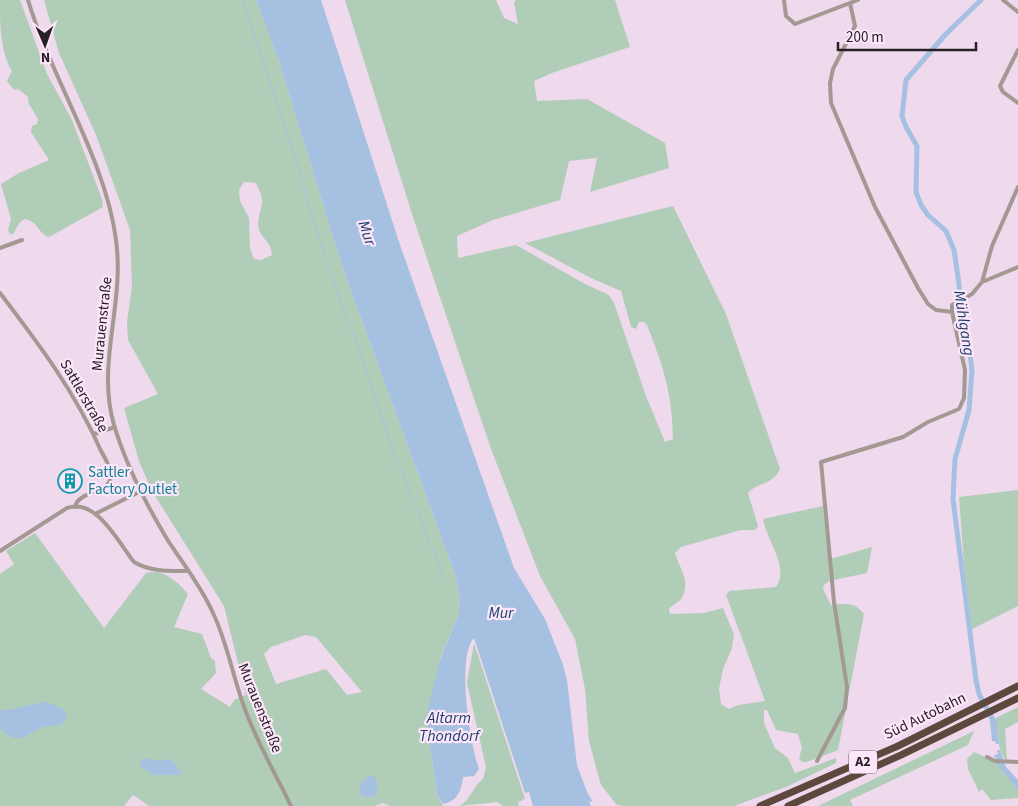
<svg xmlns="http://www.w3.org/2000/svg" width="1018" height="806" font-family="'Source Sans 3',sans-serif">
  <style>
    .green { fill: #b0cdb8; fill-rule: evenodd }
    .water { fill: #a6c0e1 }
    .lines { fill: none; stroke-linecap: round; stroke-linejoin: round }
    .stream { stroke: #a6c0e1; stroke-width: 1 }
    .canal { stroke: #a6c0e1; stroke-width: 5 }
    .street { stroke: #a49893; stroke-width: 4 }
    .highway { stroke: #5e473d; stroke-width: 7 }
    .labels { text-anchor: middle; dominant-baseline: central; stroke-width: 4.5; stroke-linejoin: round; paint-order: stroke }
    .shield { fill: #fce6fa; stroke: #685b66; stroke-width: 1 }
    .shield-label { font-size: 14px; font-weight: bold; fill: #282027 }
    .street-label { font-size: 15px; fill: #282027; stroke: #fce6fa }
    .culture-label { font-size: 15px; fill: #0d838f; stroke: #fce6fa; text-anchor: start }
    .water-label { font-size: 16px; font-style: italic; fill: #1e406c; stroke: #fce6fa }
  </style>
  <rect width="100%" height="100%" fill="#efd9ec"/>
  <!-- green -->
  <path class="green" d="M0,0h20l27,74 25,46 30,79 1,8 -54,30c-12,-4 -9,-14 -24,-18l-5,3 -7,12h-3l-2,-4 3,-11 -10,-35 18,-11 30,-13 -18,-28 1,-6 5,-2 1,-5 -9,-15 -1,-7 -10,-8 -4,1 -7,-9 5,-10c-12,-20 -12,-47 -12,-71z
    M44,0h212l23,61 64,208 113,308 4,25 -2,14 -18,43 -12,72 9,65 6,10h-53l-7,-3 -8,3h-226l-16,-11 -9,11h-124v-232l14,-10 -8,-13 29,-18 69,95 42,-55c17,-5 32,9 42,21l-14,33 28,7 9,24 4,3 1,12 -15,16 29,18 4,-7 12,-5 -22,-89 -72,-115 -13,-30 -15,-53 34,-14 -30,-54 -1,-18 5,-36 -2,-56 -34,-95 -37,-82zM244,182l12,1c2,5 6,11 6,18 0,10 -7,19 -2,31 5,10 10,8 12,23l-11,5 -7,-1 -4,-11 -1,-30 -9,-17 -1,-11zM305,635l11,2 46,55 -15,3 -21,-26 -50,15 -12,-30 7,-7z
    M345,0h151l8,18 14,6 -4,-21 2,-3h99l15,47 -78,26 -18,8 3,20 50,-2 78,44 4,25 -79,24 7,-34 -28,3 -9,39 -67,20 -36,16 1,22 58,-13 69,39 24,11 5,8 32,93 19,46 8,-3c-1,-47 -9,-70 -26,-114l-3,-3h-5l-3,7 -5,-2 -10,-36 -30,-13 -66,-35 148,-37 53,108 54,155c-7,16 -22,13 -32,24l10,33 -3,4h-14l-60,17 -6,6c4,14 17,30 6,46 -3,4 -9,6 -12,10l1,5 34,-1 19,-5 11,26 -2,14 -9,21 -4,20 2,15 8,5 9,-4 27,-4 -39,-106 4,-4 46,-4c14,-19 -9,-46 -13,-68l60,-13 7,53 42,-12 -5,26 -38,8 -5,4 -1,4 8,16c15,-1 23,-4 33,9l-26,136 -31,12h-5l-3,-4 3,-10 -4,-14 -22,-4 -9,-20h-3v13l11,25 13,10 7,15 41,-15v5l-50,24 -52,19h-110l-7,-1 -16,-20 -12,-44 -4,-52 -10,-50 -35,-63 -50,-130 -77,-229z
    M1018,490v116l-46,23 -7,-52 -6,-80z
    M474,643l51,156 -7,3 1,4h-16l-6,-4 -37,4c11,-7 13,-20 23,-27l3,-12 -19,-84z
    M1018,707v15l-13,7 2,31h-2l-5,-10 -4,-32z
    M974,731l-6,14 -118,55 3,6h-35z
    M974,752l23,10 21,29v7l-27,2 -9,-11 -3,3 -11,-23 -1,-10z"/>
  <!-- water -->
  <path class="water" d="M256,0h65l79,245 114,323 31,51 17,43 5,18 10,85 10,27 6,10 -4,-1 2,5h-58l-4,-14 -4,1 -51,-155c-18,18 -4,107 5,131l-5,7 -11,1c-2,14 -5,24 -20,27l-6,-8 -9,-65v-21l12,-50 18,-44 2,-14 -4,-25 -113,-308 -64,-208z
    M46,702l17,7 4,8 -4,6c-7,4 -13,2 -20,4 -18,7 -25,21 -43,1v-18c20,0 29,-7 46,-8z
    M996,718l3,26h-3l-1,-3h-3l-2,-20z
    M997,750h3l6,17 12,13v11l-19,-25 -5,-11 4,-1z
    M146,758l12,3 14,-2 11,16h-29l-14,-9v-6z
    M370,775l6,3 2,9 -4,10h-11l-3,-4v-8z"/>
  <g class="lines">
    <!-- stream -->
    <path class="stream" d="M242,0l55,165 32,106 30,79 35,102 50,126"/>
    <!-- canal -->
    <path class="canal" d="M981,0l-36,35 -39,45 -4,36 4,11 11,19 -1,46 5,13 7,10 18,16 8,19 5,34 1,29 10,41 2,17 -3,39 -14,49 -2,40 23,181 3,14 16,30"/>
    <!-- street -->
    <path class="street" d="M28,0c23,78 78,160 88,240 9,65 -20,123 -2,185 12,40 32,79 53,114 16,25 34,47 46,74 15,31 20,66 33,99 12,32 30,63 45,94
      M784,0l2,16 9,8 63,-24
      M1003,0l15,12
      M850,3l5,23 -22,43 -3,14 1,20 44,104 43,81 10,16 8,6 16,2
      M1018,50l-18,36 3,6 15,11
      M0,248l22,-8
      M982,282l36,-15
      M0,293c38,50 76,100 101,158 4,7 10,16 10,25 -1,17 -33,15 -36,31
      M94,434l21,-7
      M97,513l44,-22
      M0,551l67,-43c30,-10 51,34 67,54 17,10 35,9 54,9
      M987,757l8,4 23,1
      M817,761l28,-53 2,-21 -13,-85 -13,-140 82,-25 25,-15 31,-13 5,-11 1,-28 -13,-58v-7l20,-11 10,-12 10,-36 26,-59"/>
    <!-- highway -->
    <path class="highway" d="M760,806l138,-60 120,-60
      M788,806l113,-51 117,-57"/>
  </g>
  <!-- icons -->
  <defs>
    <g id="building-ring" transform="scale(1.25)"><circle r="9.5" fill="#fce6fa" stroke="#0f9aa8" stroke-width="1.5"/><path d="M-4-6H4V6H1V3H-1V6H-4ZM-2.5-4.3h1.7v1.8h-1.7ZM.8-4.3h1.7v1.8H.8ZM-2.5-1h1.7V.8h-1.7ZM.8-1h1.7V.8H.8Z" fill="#0f9aa8"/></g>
  </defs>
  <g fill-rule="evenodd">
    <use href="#building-ring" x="70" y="481"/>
  </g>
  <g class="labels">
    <!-- shield labels -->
    <rect class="shield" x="849" y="750.5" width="28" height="23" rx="4"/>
    <g class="shield-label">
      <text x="863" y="762">A2</text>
    </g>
    <!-- street labels -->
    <g class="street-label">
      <text transform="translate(102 324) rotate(-84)">Murauenstraße</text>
      <text transform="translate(84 396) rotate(60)">Sattlerstraße</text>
      <text transform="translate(260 708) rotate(68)">Murauenstraße</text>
      <text transform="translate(925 716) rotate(-26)">Süd Autobahn</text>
    </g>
    <!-- culture labels -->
    <g class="culture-label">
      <text x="88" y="472">Sattler<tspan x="88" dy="17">Factory Outlet</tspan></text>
    </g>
    <!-- water labels -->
    <g class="water-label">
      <text transform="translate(367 233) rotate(71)">Mur</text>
      <text transform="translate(964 323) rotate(81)">Mühlgang</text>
      <text x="501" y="613">Mur</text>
      <text x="449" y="718">Altarm<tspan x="449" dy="18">Thondorf</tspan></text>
    </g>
  </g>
  <!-- north arrow -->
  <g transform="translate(45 45) rotate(178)" stroke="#fce6fa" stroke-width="4" paint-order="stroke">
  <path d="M0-4L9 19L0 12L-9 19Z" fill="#282027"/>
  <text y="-8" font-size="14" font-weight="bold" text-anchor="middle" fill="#282027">N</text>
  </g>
  <!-- scale -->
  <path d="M838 42v8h138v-8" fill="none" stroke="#282027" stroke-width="2.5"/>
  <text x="846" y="42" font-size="15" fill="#282027" stroke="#fce6fa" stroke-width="4" paint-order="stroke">200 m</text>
</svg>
